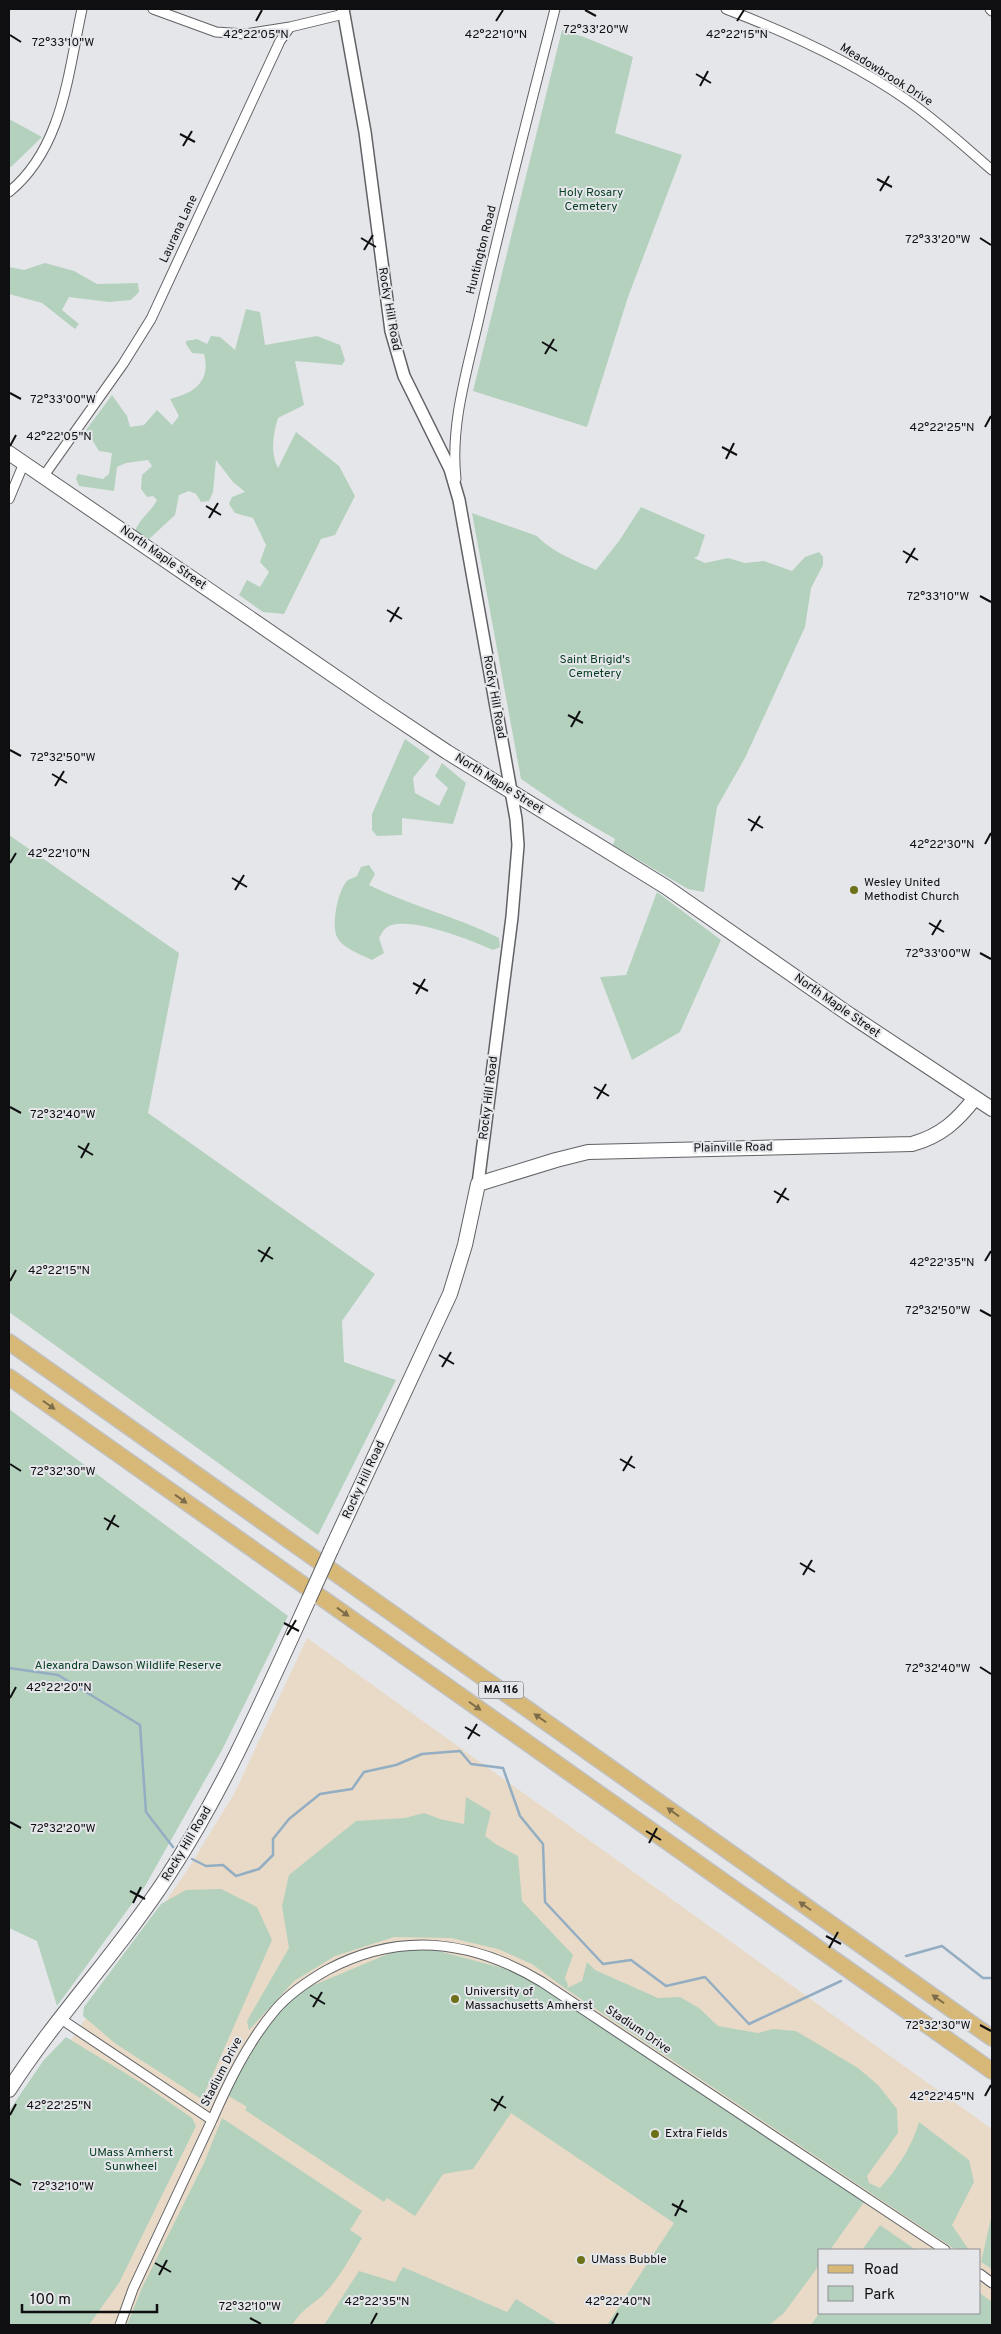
<svg xmlns="http://www.w3.org/2000/svg" width="1001" height="2334" font-family="Overpass,sans-serif">
  <style>
    .education { fill: #e8dac7; fill-rule: evenodd }
    .green { fill: #b4d1be }
    .lines { fill: none; stroke-linecap: round; stroke-linejoin: round }
    .stream { stroke: #93adc3; stroke-width: 2.5 }
    .minor-casing { stroke: #616265; stroke-width: 11 }
    .tertiary-casing { stroke: #616265; stroke-width: 14 }
    .secondary-casing { stroke: #616265; stroke-width: 16 }
    .primary-casing { stroke: #c1c1c1; stroke-width: 18 }
    .minor { stroke: #fff; stroke-width: 9 }
    .tertiary { stroke: #fff; stroke-width: 11 }
    .secondary { stroke: #fff; stroke-width: 14 }
    .primary { stroke: #d7b876; stroke-width: 15 }
    .secondary-bridge-casing { stroke: #616265; stroke-width: 16; stroke-linecap: butt }
    .secondary-bridge { stroke: #fff; stroke-width: 14 }
    .oneway { fill: #7d6c49 }
    .ticks { fill: none; stroke: #0f0f11; stroke-width: 2 }
    .poi-dot { fill: #6c7118; stroke: #e5e6ea; stroke-width: 2 }
    .labels { text-anchor: middle; dominant-baseline: central; stroke-width: 4; stroke-linejoin: round; paint-order: stroke }
    .shield { fill: #e5e6ea; stroke: #4f5052; stroke-width: 1 }
    .shield-label { font-size: 11px; font-weight: bold; fill: #0f0f11 }
    .street-label { font-size: 12px; fill: #0f0f11; stroke: #e5e6ea }
    .park-label { font-size: 12px; fill: #094025; stroke: #e5e6ea }
    .poi-label { font-size: 12px; fill: #0f0f11; stroke: #e5e6ea; text-anchor: start }
    .ticks-label { font-size: 12px; text-anchor: middle; fill: #0f0f11; stroke: #e5e6ea; stroke-width: 4; stroke-linejoin: round; paint-order: stroke }
  </style>
  <rect width="100%" height="100%" fill="#e5e6ea"/>
  <!-- education -->
  <path class="education" d="M307,1638l685,491v196h-983v-195l179,-261 46,-75zM820,2250h160v63h-160z"/>
  <!-- green -->
  <path class="green" d="M562,30l22,7 49,20 -18,76 67,22 -54,142 -41,130 -114,-36z
    M9,119l33,18 -31,30 -2,-1z
    M45,263l29,8 23,13 41,-1 1,9 -8,8 -22,2 -40,-5 -7,13 17,14 -4,5 -33,-26 -33,-9v-27l15,3z
    M246,309l14,3 5,33 52,-9 23,9 5,15 -3,5 -47,-4 9,44 -26,13c-5,16 -8,34 0,50l18,-36 43,34 16,30 -20,39 -14,4 -37,75 -21,-2 -24,-17 8,-15 13,7 9,-15 -9,-10 6,-17 -13,-27 -18,-5 -6,-9 3,-7 13,-5 -12,-10 -17,-22 -3,32 -4,9 -8,1 -5,-8 -7,-3 -10,4 -4,20 -27,25 -13,-9c5,-13 16,-19 22,-31l-4,-4 -6,1 -6,-8 1,-14 10,-9 -4,-6 -22,3 -9,4 -3,24 -35,-5 -3,-7 2,-5 25,5 6,-5 3,-21 -13,-2 -13,-21 26,-35 15,21 3,11 14,-2 13,-15 15,15 7,-9 -9,-17c25,-6 41,-18 34,-45l-12,-1 -6,-9v-3l11,-2 10,5 4,-8 9,1 15,13z
    M641,507l64,28 -7,21 -4,2 11,5 23,-5 17,5 19,-2 28,10 13,-14 14,-5 4,5v8l-12,23 -6,39 -60,131 -28,49 -13,85 -16,-3 -75,-44 2,-6 -41,-24 -53,-36 -49,-266 65,23c15,16 39,25 59,34l23,-29z
    M405,739l25,18 -17,21 2,15 24,13 9,-18 -13,-12 7,-13 24,20 -13,41 -51,-6v17l-25,1 -5,-6v-16z
    M9,835l170,118 -31,160 227,161 -33,47 2,41 52,18 -78,155 -309,-223z
    M369,865l6,9 -6,11c42,21 88,32 130,53l1,9 -7,3c-19,-9 -89,-37 -107,-22 -3,2 -5,7 -7,10l5,15 -12,7c-10,-5 -30,-12 -35,-23 -6,-12 1,-47 10,-56 2,-2 7,-3 10,-5l4,-9z
    M657,892l64,48 -41,92 -48,28 -32,-83 26,-2z
    M9,1409l279,207 -66,134 -77,136 -88,120 -20,-65 -28,-13z
    M466,1797l25,15 -6,24 12,9 21,11 4,45 51,54 -8,23 3,7 -1,3 15,-7 5,-19 8,8 63,28 22,-1 19,11 19,18 40,7 15,-4 23,2 62,37 20,17 19,24 1,24 -31,43 2,7 11,5c17,-19 32,-41 39,-66l50,38 5,22 -22,43 17,25h-13l-390,-261 -34,-25 -34,-15 -47,-11 -57,-1 -59,19 -41,25 -45,49 -2,-9 42,-73 -7,-42 7,-31 67,-54 49,-3 19,-5 16,6 24,5z
    M221,1889l36,18 15,33 -67,152 -5,6 -84,-54 -33,-28 1,-9 77,-103 25,-14z
    M412,1944l121,32 334,222 -37,52h-10v14l-36,49 -15,12h-162l67,-102 -163,-110 -38,56 -30,5 -28,42 -28,-18 -3,4 -139,-92 2,-3 -23,-14 66,-98z
    M66,2037l77,47 49,34 4,8 -77,157 -30,42h-80v-214l34,-50z
    M222,2118l140,93 -12,19 12,8c-12,20 -23,41 -40,58 -13,11 -20,14 -30,29h-165l14,-35 63,-127z
    M992,2214v55l-11,-7z
    M880,2225l36,25h-54z
    M403,2267l104,45 9,-13 42,26h-234l35,-54 36,11z
    M980,2293l12,9v23h-181l9,-13 160,1z"/>
  <g class="lines">
    <!-- stream -->
    <path class="stream" d="M9,1668l49,7 82,50 6,87 27,35
      M192,1859l14,7 17,-1 13,11 23,-7 14,-14v-16l16,-20 31,-25 32,-5 12,-17 32,-7 26,-11 38,-3 11,13 32,4 17,48 23,28 2,58 58,62 28,-4 35,26 39,-9 44,47 92,-43
      M906,1956l36,-10 41,32h9"/>
    <!-- minor casing -->
    <g class="minor-casing">
      <path id="minor" d="M153,9l63,23 29,2 45,-7
        M726,9c63,24 125,52 181,91 30,21 57,46 85,70
        M990,9l2,2
        M9,192c54,-44 59,-119 73,-183
        M43,477l80,-113 28,-45 129,-278 10,-14 54,-13
        M456,479c-6,-54 11,-108 23,-161 23,-103 50,-206 76,-309
        M9,499l15,-36
        M61,2019l151,101 -79,169 -13,36
        M212,2120c17,-39 36,-78 64,-111 14,-16 32,-28 51,-39 73,-39 146,-30 215,12l403,268
        M980,2274l12,9"/>
    </g>
    <!-- tertiary casing -->
    <g class="tertiary-casing">
      <path id="tertiary" d="M343,9l22,123 26,199 13,45 46,93 9,31 57,319 2,26 -6,72 -34,267"/>
    </g>
    <!-- secondary casing -->
    <g class="secondary-casing">
      <path id="secondary" d="M9,453l369,253 69,46 219,135 184,128 142,94
        M331,1550l119,-256 15,-49 13,-61 78,-24 32,-8 324,-8c29,-8 45,-23 63,-46
        M9,2090c48,-75 110,-139 158,-213 57,-87 99,-184 142,-278"/>
    </g>
    <!-- primary casing -->
    <g class="primary-casing">
      <path id="primary" d="M9,1342l983,696
        M9,1377l983,694"/>
    </g>
    <!-- minor -->
    <use href="#minor" class="minor"/>
    <!-- tertiary -->
    <use href="#tertiary" class="tertiary"/>
    <!-- secondary -->
    <use href="#secondary" class="secondary"/>
    <!-- primary -->
    <use href="#primary" class="primary"/>
    <!-- secondary-bridge casing -->
    <g class="secondary-bridge-casing">
      <path id="secondary-bridge" d="M309,1599l22,-49"/>
    </g>
    <!-- secondary-bridge -->
    <use href="#secondary-bridge" class="secondary-bridge"/>
  </g>
  <!-- one-way arrows -->
  <defs><path id="oneway-solid" d="M-6-.8H1V-3.2L6.5 0L1 3.2V.8H-6Z" transform="scale(1.25)"/></defs>
  <g class="oneway">
    <use href="#oneway-solid" transform="translate(49 1405) rotate(35)"/>
    <use href="#oneway-solid" transform="translate(181 1499) rotate(36)"/>
    <use href="#oneway-solid" transform="translate(343 1612) rotate(36)"/>
    <use href="#oneway-solid" transform="translate(475 1706) rotate(35)"/>
    <use href="#oneway-solid" transform="translate(540 1718) rotate(-145)"/>
    <use href="#oneway-solid" transform="translate(673 1812) rotate(-144)"/>
    <use href="#oneway-solid" transform="translate(805 1906) rotate(-145)"/>
    <use href="#oneway-solid" transform="translate(938 1999) rotate(-145)"/>
  </g>
  <!-- ticks -->
  <path class="ticks" d="M585,10l11,6M256,21l6,-11M496,21l7,-11M737,21l7,-11M10,35l11,7M696,74l15,9M700,86l8,-15M180,134l15,8M183,146l9,-15M877,179l15,8M880,191l9,-15M361,238l15,9M980,238l11,7M364,250l9,-15M542,342l15,9M545,354l9,-15M10,393l11,6M985,427l6,-11M10,446l6,-11M722,447l15,8M726,459l8,-16M206,506l15,9M209,518l9,-15M903,551l15,9M906,563l9,-15M980,596l11,6M387,610l15,9M390,622l9,-15M568,715l15,8M571,727l9,-16M10,750l11,6M52,774l15,9M55,786l9,-15M748,819l15,9M751,831l9,-15M985,844l6,-11M10,863l6,-10M232,878l15,9M235,890l9,-15M929,923l15,9M932,935l9,-15M980,953l11,6M413,983l15,8M416,994l9,-15M594,1087l15,9M597,1099l9,-15M10,1107l11,6M78,1146l15,9M81,1158l8,-15M774,1191l15,9M777,1203l9,-15M258,1250l15,9M985,1261l6,-10M261,1262l9,-15M10,1281l6,-11M980,1310l11,6M439,1355l15,9M442,1367l9,-15M620,1459l15,9M10,1464l11,7M623,1471l9,-15M104,1518l15,9M107,1530l8,-15M800,1563l15,9M803,1575l9,-15M284,1623l15,8M287,1635l9,-15M980,1667l11,7M10,1698l6,-11M465,1727l15,9M468,1739l9,-15M10,1822l11,6M646,1831l15,9M649,1843l8,-15M130,1891l15,8M133,1903l8,-16M826,1936l15,8M829,1948l9,-16M310,1995l15,9M313,2007l9,-15M980,2025l11,6M985,2096l6,-11M491,2099l15,9M494,2111l9,-15M10,2115l6,-11M10,2179l11,6M672,2204l15,8M675,2216l8,-16M155,2263l16,9M159,2275l8,-15M250,2318l11,6M371,2324l6,-11M612,2324l6,-11"/>
  <!-- markers -->
  <g class="poi-dot">
    <circle cx="854" cy="890" r="5"/>
    <circle cx="455" cy="1999" r="5"/>
    <circle cx="655" cy="2134" r="5"/>
    <circle cx="581" cy="2260" r="5"/>
  </g>
  <g class="labels">
    <!-- shield labels -->
    <rect class="shield" x="478.5" y="1681.5" width="45" height="17" rx="4"/>
    <g class="shield-label">
      <text x="501" y="1690">MA 116</text>
    </g>
    <!-- street labels -->
    <g class="street-label">
      <text transform="translate(886 75) rotate(32)">Meadowbrook Drive</text>
      <text transform="translate(179 229) rotate(-65)">Laurana Lane</text>
      <text transform="translate(482 250) rotate(-76)">Huntington Road</text>
      <text transform="translate(389 309) rotate(80)">Rocky Hill Road</text>
      <text transform="translate(163 558) rotate(35)">North Maple Street</text>
      <text transform="translate(494 697) rotate(80)">Rocky Hill Road</text>
      <text transform="translate(499 784) rotate(32)">North Maple Street</text>
      <text transform="translate(837 1006) rotate(35)">North Maple Street</text>
      <text transform="translate(489 1098) rotate(-83)">Rocky Hill Road</text>
      <text transform="translate(733 1148) rotate(-1)">Plainville Road</text>
      <text transform="translate(364 1480) rotate(-65)">Rocky Hill Road</text>
      <text transform="translate(187 1844) rotate(-59)">Rocky Hill Road</text>
      <text transform="translate(638 2030) rotate(34)">Stadium Drive</text>
      <text transform="translate(222 2072) rotate(-63)">Stadium Drive</text>
    </g>
    <!-- park labels -->
    <g class="park-label">
      <text x="591" y="193">Holy Rosary<tspan x="591" dy="14">Cemetery</tspan></text>
      <text x="595" y="660">Saint Brigid's<tspan x="595" dy="14">Cemetery</tspan></text>
      <text x="128" y="1666">Alexandra Dawson Wildlife Reserve</text>
      <text x="131" y="2153">UMass Amherst<tspan x="131" dy="14">Sunwheel</tspan></text>
    </g>
    <!-- poi labels -->
    <g class="poi-label">
      <text x="864" y="883">Wesley United<tspan x="864" dy="14">Methodist Church</tspan></text>
      <text x="465" y="1992">University of<tspan x="465" dy="14">Massachusetts Amherst</tspan></text>
      <text x="665" y="2134">Extra Fields</text>
      <text x="591" y="2260">UMass Bubble</text>
    </g>
  </g>
  <g class="ticks-label">
    <text x="596" y="33">72°33'20"W</text>
    <text x="496" y="38">42°22'10"N</text>
    <text x="256" y="38">42°22'05"N</text>
    <text x="737" y="38">42°22'15"N</text>
    <text x="63" y="46">72°33'10"W</text>
    <text x="938" y="243">72°33'20"W</text>
    <text x="63" y="403">72°33'00"W</text>
    <text x="942" y="431">42°22'25"N</text>
    <text x="59" y="440">42°22'05"N</text>
    <text x="938" y="600">72°33'10"W</text>
    <text x="63" y="761">72°32'50"W</text>
    <text x="942" y="848">42°22'30"N</text>
    <text x="59" y="857">42°22'10"N</text>
    <text x="938" y="957">72°33'00"W</text>
    <text x="63" y="1118">72°32'40"W</text>
    <text x="942" y="1266">42°22'35"N</text>
    <text x="59" y="1274">42°22'15"N</text>
    <text x="938" y="1314">72°32'50"W</text>
    <text x="63" y="1475">72°32'30"W</text>
    <text x="938" y="1672">72°32'40"W</text>
    <text x="59" y="1691">42°22'20"N</text>
    <text x="63" y="1832">72°32'20"W</text>
    <text x="938" y="2029">72°32'30"W</text>
    <text x="942" y="2100">42°22'45"N</text>
    <text x="59" y="2109">42°22'25"N</text>
    <text x="63" y="2190">72°32'10"W</text>
    <text x="377" y="2305">42°22'35"N</text>
    <text x="618" y="2305">42°22'40"N</text>
    <text x="250" y="2310">72°32'10"W</text>
  </g>
  <!-- border -->
  <rect width="1001" height="2334" fill="none" stroke="#0f0f11" stroke-width="20"/>
  <!-- legend -->
  <rect x="818" y="2249" width="162" height="65" fill="#e5e6ea" stroke="#8f9093"/>
  <rect x="828" y="2265" width="25" height="8" fill="#d7b876" stroke="#8f9093"/>
  <text x="864" y="2274" font-size="15" fill="#0f0f11">Road</text>
  <rect x="828" y="2286" width="25" height="15" fill="#b4d1be" stroke="#8f9093"/>
  <text x="864" y="2299" font-size="15" fill="#0f0f11">Park</text>
  <!-- scale -->
  <path d="M22 2304v8h135v-8" fill="none" stroke="#0f0f11" stroke-width="2.5"/>
  <text x="30" y="2304" font-size="15" fill="#0f0f11" stroke="#e5e6ea" stroke-width="4" paint-order="stroke">100 m</text>
</svg>
